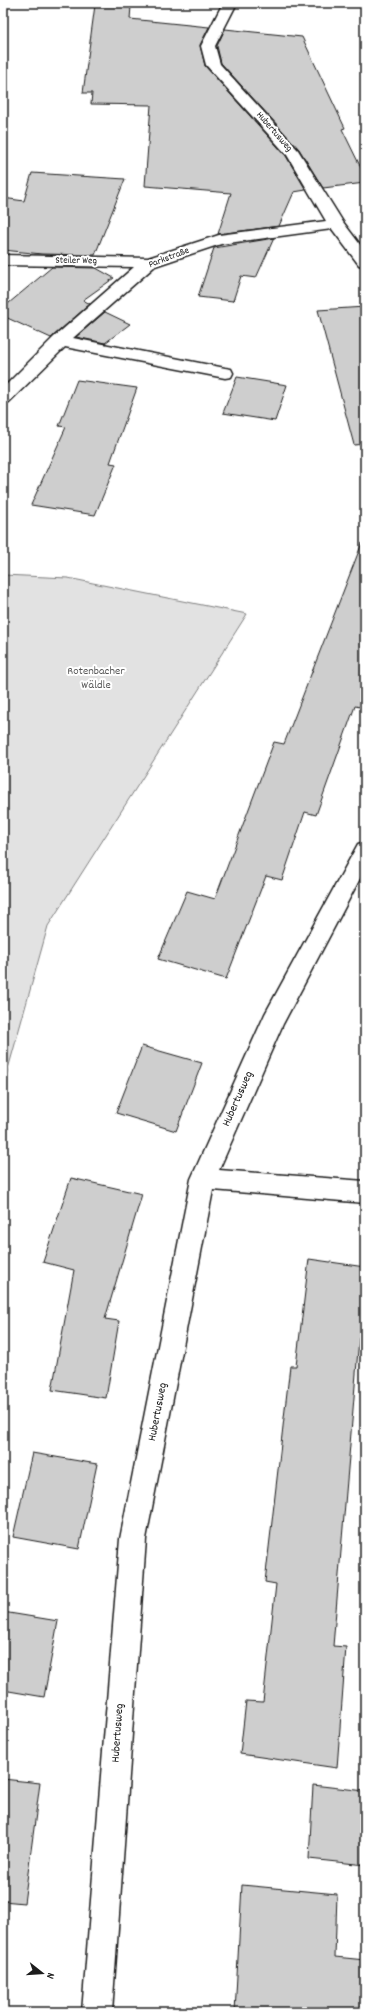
<svg xmlns="http://www.w3.org/2000/svg" width="368" height="2015" font-family="Dekko,sans-serif">
  <style>
    .green { fill: #e2e2e2; stroke: #7f7f7f }
    .building { fill: #cecece; stroke: #1c1c1c }
    .lines { fill: none; stroke-linecap: round; stroke-linejoin: round }
    .minor-casing { stroke: #1c1c1c; stroke-width: 3 }
    .minor { fill: #fff; fill-rule: evenodd }
    .labels { text-anchor: middle; dominant-baseline: central; stroke-width: 4; stroke-linejoin: round; paint-order: stroke }
    .far-street-label { font-size: 10px; fill: #1c1c1c; stroke: #fff }
    .park-label { font-size: 12px; fill: #575757; stroke: #fff }
    .street-label { font-size: 12px; fill: #1c1c1c; stroke: #fff }
  </style>
  <rect width="100%" height="100%" fill="#fff"/>
  <filter id="ink" filterUnits="userSpaceOnUse"><feTurbulence type="fractalNoise" baseFrequency=".025" numOctaves="2"/><feDisplacementMap in="SourceGraphic" scale="8" xChannelSelector="R" yChannelSelector="G"/><feConvolveMatrix kernelMatrix="1 2 1 2 8 2 1 2 1" color-interpolation-filters="sRGB"/></filter>
  <g filter="url(#ink)">
    <!-- green -->
    <path class="green" d="M3,575l65,3 179,36 -199,312 -45,161z"/>
    <!-- building -->
    <path class="building" d="M95,5l36,1 -1,13 79,8 -9,18 5,21 81,90 20,34 -12,2 -15,34 -61,8 13,-41 -86,-7 6,-81 -60,-1 1,-11h-9z
      M225,29l77,8 43,91 -3,1 23,47v7l-42,5 -24,-39 -78,-86 -4,-17z
      M32,173l93,6 -30,76 -53,-1 -39,-4v-52l21,3z
      M274,238l-18,40 -15,-2 -8,25 -35,-4 16,-49z
      M52,267l44,1 18,10 -31,22 7,4 -39,34 -48,-22v-8z
      M365,307v137l-11,1 -36,-135z
      M105,312l25,12 -25,19 -29,-6z
      M237,377l50,8 -12,36 -52,-8z
      M77,380l60,8 -27,75 6,1 -21,51 -64,-10 35,-78 -7,-1z
      M362,543h3v165l-10,-2 -39,109 -11,-3 -23,68 -16,-4 -40,103 -68,-20 29,-68 28,8 59,-157 10,2z
      M142,1046l60,17 -26,68 -60,-18z
      M71,1178l71,16 -37,125 14,2 -13,77 -54,-8 22,-120 -31,-8z
      M309,1259l56,8v72l-6,-1 -26,308 13,1 -9,121 -97,-14 6,-53 17,1 13,-118 -11,-2 25,-216h6z
      M32,1453l65,11 -18,85 -66,-12z
      M3,1612l55,9 -14,76 -41,-7z
      M3,1779l37,4 -16,120 -21,-2z
      M313,1785l52,6v74l-56,-6z
      M242,1885l95,9 -2,63 30,3v52h-130z"/>
    <g class="lines">
      <!-- minor casing -->
      <g class="minor-casing">
        <path id="minor" d="M223,3h14l-22,43 5,18 78,86 45,72 22,29v16l-6,-2 -27,-36 -111,15 -66,22 -82,72 152,30 6,1 2,4 -2,4 -6,1 -160,-31 -56,55 -6,1v-15l51,-51 80,-70 -131,-2v-10l145,3 71,-23 107,-14 -39,-66 -81,-90 -5,-19z
          M365,842v27l-82,155 -64,146 146,11v22l-152,-13 -67,349 -34,473h-30l38,-473 71,-360 74,-165 93,-170z"/>
      </g>
      <!-- minor -->
      <use href="#minor" class="minor"/>
    </g>
  </g>
  <g class="labels">
    <!-- far-street labels -->
    <g class="far-street-label">
      <text transform="translate(274 132) rotate(49)">Hubertusweg</text>
      <text transform="translate(169 258) rotate(-21)">Parkstraße</text>
      <text transform="translate(76 261) rotate(1)">Steiler Weg</text>
    </g>
    <!-- park labels -->
    <g class="park-label">
      <text x="96" y="671">Rotenbacher<tspan x="96" dy="14">Wäldle</tspan></text>
    </g>
    <!-- street labels -->
    <g class="street-label">
      <text transform="translate(238 1099) rotate(-66)">Hubertusweg</text>
      <text transform="translate(158 1412) rotate(-79)">Hubertusweg</text>
      <text transform="translate(118 1733) rotate(-86)">Hubertusweg</text>
    </g>
  </g>
  <!-- margin -->
  <rect width="368" height="2015" fill="none" stroke="#fff" stroke-width="16"/>
  <rect x="8" y="8" width="352" height="1999" fill="none" stroke="#1c1c1c" stroke-width="1.5" filter="url(#ink)"/>
  <!-- north arrow -->
  <g transform="translate(42 1973) rotate(107)" stroke="#ffffff" stroke-width="3" paint-order="stroke">
  <path d="M0-3L7 15L0 10L-7 15Z" fill="#1c1c1c"/>
  <text y="-6" font-size="11" font-weight="bold" text-anchor="middle" fill="#1c1c1c">N</text>
  </g>
</svg>
